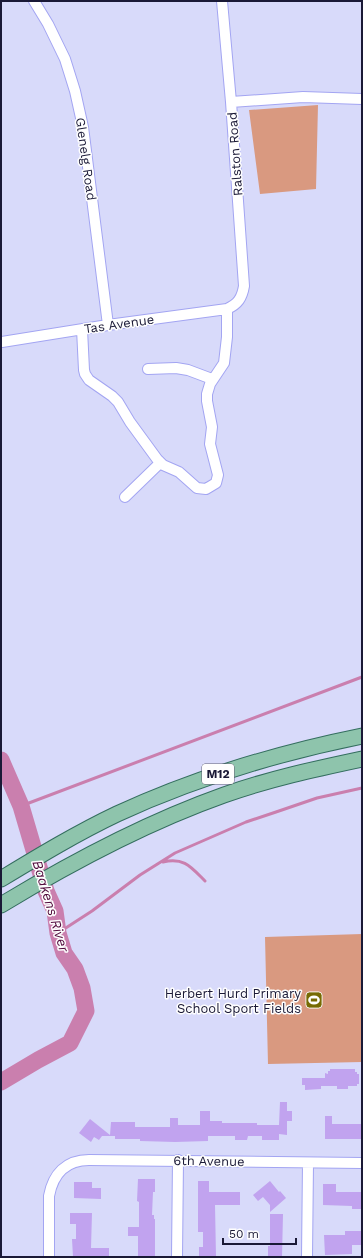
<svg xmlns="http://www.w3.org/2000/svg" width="363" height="1258" font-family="'Work Sans',sans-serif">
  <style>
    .green { fill: #d99980 }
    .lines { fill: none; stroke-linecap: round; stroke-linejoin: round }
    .stream { stroke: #ca7fae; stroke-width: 3 }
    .river { stroke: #ca7fae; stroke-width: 17 }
    .building { fill: #c1a3ef }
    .street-casing { stroke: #a3a5f2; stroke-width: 12 }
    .primary-casing { stroke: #346e5f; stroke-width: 17 }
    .street { stroke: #fff; stroke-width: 10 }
    .primary { stroke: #8ec4ac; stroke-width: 15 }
    .labels { text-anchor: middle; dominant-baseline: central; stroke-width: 3; stroke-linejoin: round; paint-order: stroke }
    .shield { fill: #fefefe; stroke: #5e5e72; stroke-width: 1 }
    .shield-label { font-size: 12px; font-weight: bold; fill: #1a1936 }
    .street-label { font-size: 13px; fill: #1a1936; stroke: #fefefe }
    .poi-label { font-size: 13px; fill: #1a1936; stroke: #fefefe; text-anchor: end }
    .water-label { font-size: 14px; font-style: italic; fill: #510c3d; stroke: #fefefe }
  </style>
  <rect width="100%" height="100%" fill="#d8dafa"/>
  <!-- green -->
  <path class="green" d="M318,105l-2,84 -56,5 -11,-84z
    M362,934v128l-94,2 -3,-127z"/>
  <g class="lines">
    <!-- stream -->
    <path class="stream" d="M21,806l341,-129
      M163,862c21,-5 28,5 42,19
      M58,933l34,-22 48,-36 35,-22 71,-31 30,-10 41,-14 45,-10"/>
    <!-- river -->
    <path class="river" d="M1,760l20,46 25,85 9,20 3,22 6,20 11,16 7,19 4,23 -16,32 -32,17 -37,22"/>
  </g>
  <!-- building -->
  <path class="building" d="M330,1069h25v3h2v2h2v10h-2v2h-9v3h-11v-3h-16v3l-16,1v-5h-3v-7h23v-5l3,1v-3h2z
    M280,1102h7v9h5v10h-5v14l-8,-1v6h-17v-4h-14l-1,4h-12v-4h-27v5l-33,1 -35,-1v-2h-25v-3h-13l-3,4 -5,-3 -3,5 -12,-9 11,-14 20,16 1,-13h24v5h35v-9h8v7h22v-14h10v10h12v2h35v2h22z
    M325,1116h7v8h30v15h-37z
    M138,1179h17v13h-2l-1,23h2v4h1v38h-17v-21h-10v-9h11v-25l-2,-1z
    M198,1181h11v11h31v13h-25l1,52h-17v-10h4v-15h-5z
    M270,1181l9,11 1,-1 6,7 -16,14v-7l-7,-8 -5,4 -5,-6z
    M74,1182h18v6h9v11l-27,-1z
    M323,1184h13v8h26v17h-10v-3l-29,-1z
    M70,1213h22l-1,35h18v9h-36l-1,-18h4v-15h-6z
    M270,1214h13l-1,43h-14v-11h2z
    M345,1231h16v14h-9v9l-27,1 -1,-20h21z"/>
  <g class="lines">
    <!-- street casing -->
    <g class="street-casing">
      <path id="street" d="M34,1l14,23 17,35 10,32 8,36 25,198
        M231,102l72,-5 59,2
        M82,329l2,41 1,4 4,6 23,16 6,6 12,20 27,37 6,6 16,7 18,16 9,1 10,-6 2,-8 -8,-31 2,-17 -5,-26v-7l3,-10 14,-21 3,-26v-28
        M2,342l106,-17 119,-16c11,-5 15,-11 17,-23l-13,-184 -9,-101
        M148,369l28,-1 12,2 24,9
        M125,497l35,-34
        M49,1257v-61c4,-22 17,-36 40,-36l273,3
        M177,1257l1,-97
        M307,1257l1,-94"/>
    </g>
    <!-- primary casing -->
    <g class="primary-casing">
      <path id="primary" d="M1,879c38,-23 76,-46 116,-65 78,-36 161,-61 245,-78
        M1,905c71,-43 144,-82 223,-110 45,-16 91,-26 138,-36"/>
    </g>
    <!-- street -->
    <use href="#street" class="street"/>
    <!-- primary -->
    <use href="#primary" class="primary"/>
  </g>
  <!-- icons -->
  <defs>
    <g id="stadium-square" transform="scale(0.9)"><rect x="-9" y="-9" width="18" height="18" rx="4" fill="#766a03" stroke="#fefefe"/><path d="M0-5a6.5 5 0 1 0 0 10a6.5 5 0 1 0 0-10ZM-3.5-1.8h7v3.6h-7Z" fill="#fff"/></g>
  </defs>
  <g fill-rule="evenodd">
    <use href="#stadium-square" x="314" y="1000"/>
  </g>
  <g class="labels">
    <!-- shield labels -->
    <rect class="shield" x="202" y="764" width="32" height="20" rx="3"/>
    <g class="shield-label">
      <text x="218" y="774">M12</text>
    </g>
    <!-- street labels -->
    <g class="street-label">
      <text transform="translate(235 154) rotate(-94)">Ralston Road</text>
      <text transform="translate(86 159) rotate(82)">Glenelg Road</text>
      <text transform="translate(119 324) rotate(-8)">Tas Avenue</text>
      <text transform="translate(209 1161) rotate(1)">6th Avenue</text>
    </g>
    <!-- poi labels -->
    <g class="poi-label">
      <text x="301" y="993">Herbert Hurd Primary<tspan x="301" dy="15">School Sport Fields</tspan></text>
    </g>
    <!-- water labels -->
    <g class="water-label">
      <text transform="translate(51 906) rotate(73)">Baakens River</text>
    </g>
  </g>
  <!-- border -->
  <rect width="363" height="1258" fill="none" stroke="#1a1936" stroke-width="4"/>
  <!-- scale -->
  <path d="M223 1238v6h73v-6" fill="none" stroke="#1a1936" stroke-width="2"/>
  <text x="229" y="1238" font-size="12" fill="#1a1936" stroke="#fefefe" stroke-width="3" paint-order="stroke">50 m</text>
</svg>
